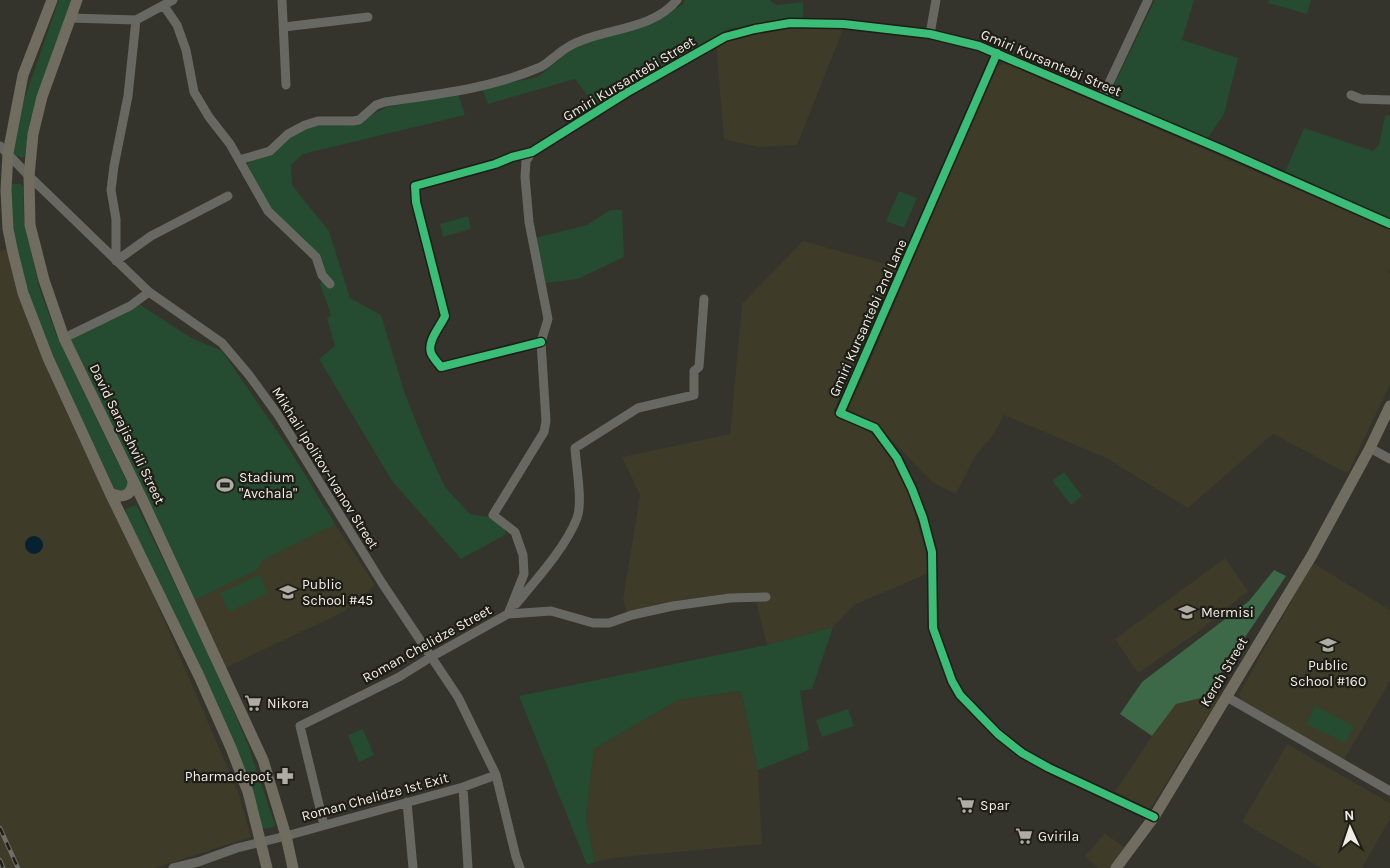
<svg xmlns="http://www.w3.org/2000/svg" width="1390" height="868" font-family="Karla,sans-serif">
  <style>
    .built { fill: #3e3b29 }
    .green { fill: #254b30 }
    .forest { fill: #3d6949 }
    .water { fill: #062230 }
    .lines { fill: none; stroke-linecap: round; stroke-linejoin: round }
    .minor { stroke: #686862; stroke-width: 9 }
    .major { stroke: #706c5f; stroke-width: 11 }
    .rail-casing { stroke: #6f6e68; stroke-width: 4.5 }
    .rail { stroke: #1e1d16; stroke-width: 2.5; stroke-dasharray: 8; stroke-linecap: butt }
    .cycleway-casing { stroke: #1e1d16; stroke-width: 11 }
    .cycleway { stroke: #3abd76; stroke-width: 8 }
    .labels { text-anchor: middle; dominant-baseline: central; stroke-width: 4.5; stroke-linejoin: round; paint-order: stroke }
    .street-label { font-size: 14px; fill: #efede5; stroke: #1e1d16 }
    .poi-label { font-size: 14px; fill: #efede5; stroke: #1e1d16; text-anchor: start }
  </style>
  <rect width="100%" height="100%" fill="#34332c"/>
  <!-- built -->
  <path class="built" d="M790,27h54l-47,118 -39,2 -34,-8 -8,-95 25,-9z
    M1004,64l6,1 380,165v38l-2,5 2,1v110l-41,87 -4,1 -72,-38 -85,74 -82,-50 -102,-43 -11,20 -18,21 -19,38 -24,-12 -56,-58 -28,-15 23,-50 123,-289 4,-4z
    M803,241l94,26 -64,145 39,22 16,19 19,34 20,69 2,17 -75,32 -21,22 -66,18 -13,-51 -75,6 -52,13 -4,-14 17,-104 -18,-38 108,-23 12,-130z
    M8,248l23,83 31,72 92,194 26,60 58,135 13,45 -96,31h-155v-616z
    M335,524l40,61 -32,27 -118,56 -30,-68 64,-31 1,-8z
    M1225,558l23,33 -50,41 -60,41 -23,-34z
    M1313,563l77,47v71l-46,79 -102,-59 -3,-7z
    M1211,689l9,7 -70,113 -35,-17 37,-56 24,-32 29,-7z
    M741,691l17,79 4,74 -149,14 -18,4 -9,-44 8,-69 84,-49z
    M1287,744l103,59v16l-28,49h-41l-79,-46z
    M1105,833l20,15 -15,20h-12l-13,-12z"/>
  <!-- green -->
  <path class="green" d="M59,0h14l-36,98 -7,23 -5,35 -3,2 -9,-4 6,-40z
    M685,0h85l6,5 27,-3v17l-74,10 -133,78 -21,-28 -87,25 -6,-16 56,-11 39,-32 66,-18 40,-23z
    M1155,0h39l-12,40 56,18 -14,56 -17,25 -96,-41 -1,-5z
    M1269,0h42l-4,14 -39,-11z
    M458,94l7,21 -162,39 -12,11 1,20 37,46 21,67 31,17 24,79 18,45 22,48 25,27 24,4 11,10v7l-44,24 -69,-78 -73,-122 16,-13 -8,-28 4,-3 -11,-31 5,-10 -50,-59 -30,-48 5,-6 40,-26 25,-9h26l15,-3 31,-16z
    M1390,115v105l-106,-46 20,-46 69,23 6,-6 6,-29z
    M11,184h10l2,3 1,33 15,67 17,47 74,154 -13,6 -73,-153 -26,-80 -8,-43z
    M899,191l18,7 -13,30 -18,-7z
    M610,210h12l2,47 -46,22 -33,4 -10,-45 52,-13z
    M468,216l3,13 -28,8 -3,-13z
    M139,304l52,34 31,13 66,96 47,77 -74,37 -2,8 -64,31 -126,-261z
    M1064,472l18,24 -11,9 -19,-24z
    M135,505l2,1 68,140 42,96 28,83 -2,2 -9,2 -2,-2 -69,-175 -67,-138v-5z
    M259,575l9,18 -39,19 -9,-19z
    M833,627l-21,62 -12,2 9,59 -51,20 -17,-79 -63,9 -84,49 -8,69 9,44 -8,3 -68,-169 248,-51z
    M1315,706l39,20 -9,17 -39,-19z
    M848,709l6,17 -32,11 -6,-17z
    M363,729l11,26 -15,7 -11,-27z"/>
  <!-- forest -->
  <path class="forest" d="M1274,570l12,6 -81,121 -29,7 -24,32 -32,-22 22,-32 107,-81z"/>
  <!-- water -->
  <path class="water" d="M25 545a9 9 0 1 1 18 0a9 9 0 1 1-18 0Z"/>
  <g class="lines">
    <!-- minor -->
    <path class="minor" d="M282,0l4,85
      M164,6l13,19 9,25 8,42 15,25 21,27 38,67 48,46 6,18 8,9
      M70,18l66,2 37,-20
      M284,27l84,-10
      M930,34l6,-34
      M997,53l-157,360 35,15 22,30 15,31 11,29 9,34 1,76 19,53 8,14 38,39 24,19 27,15 105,49
      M1351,95l10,4 29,1
      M1102,98l46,-98
      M0,146l29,30 120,116 73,51 27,32 29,40 104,168 76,114 38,78 20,82 4,11
      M239,160l31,-9 18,-17 17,-9 13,-4h35l6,-1 17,-15 9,-3c52,-8 104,-13 153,-34 7,-2 13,-9 19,-13 7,-6 17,-12 26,-15 31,-12 71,-12 94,-40
      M116,261v-42l-5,-29 3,-24 14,-70 8,-76
      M116,261l35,-25 77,-40
      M64,338l66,-32 19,-14
      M541,342l-100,25c-3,-4 -8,-9 -10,-14 -4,-12 9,-26 14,-37l-29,-114 -1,-16 80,-22 17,-7 20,-5 94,-59 99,-56 30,-8 35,-6 54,1 86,10 49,12 244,104 167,74
      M1370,448l20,11
      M516,604c20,-24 50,-57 61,-86 6,-16 -1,-52 -2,-70l63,-40 56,-13v-24l5,-4 5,-68
      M508,614l43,-3 42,12h16l23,-8 41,-9 57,-8 36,-1
      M1227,697l163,94
      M463,787l5,81
      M407,802l6,66
      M324,825l-24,-99 99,-49 32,-20 77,-43 16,-40 -1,-19 -8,-23 -22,-17 51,-83 2,-11 -5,-79 7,-23 -19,-97 -4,-45 1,-16 6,-9
      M173,868l25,-6 39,-14 49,-12 177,-49 33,-12"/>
    <!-- major -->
    <path class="major" d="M52,0l-29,75 -15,78 -2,37 2,39 5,24 10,40 25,65 62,135 89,183 32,72 17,44 19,76
      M77,0l-35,97 -9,37 -4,42 1,49 14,55 20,58 80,165 119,257 23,76 7,32
      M110,493c12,6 22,3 23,-11
      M1116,868l38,-51 158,-262 58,-107 20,-42"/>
    <!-- rail casing -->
    <g class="rail-casing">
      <path id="rail" d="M0,828l18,40
        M0,860l3,8"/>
    </g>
    <!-- rail -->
    <use href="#rail" class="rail"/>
    <!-- cycleway casing -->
    <g class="cycleway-casing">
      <path id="cycleway" d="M997,53l-157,360 35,15 22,30 15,31 11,29 9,34 1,76 19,53 8,14 38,39 24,19 27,15 105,49
        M541,342l-100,25c-3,-4 -8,-9 -10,-14 -4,-12 9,-26 14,-37l-29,-114 -1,-16 80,-22 17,-7 20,-5 94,-59 99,-56 30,-8 35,-6 54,1 86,10 49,12 244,104 167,74"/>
    </g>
    <!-- cycleway -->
    <use href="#cycleway" class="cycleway"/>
  </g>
  <!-- icons -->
  <defs>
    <g id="stadium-bare" transform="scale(1.35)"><path d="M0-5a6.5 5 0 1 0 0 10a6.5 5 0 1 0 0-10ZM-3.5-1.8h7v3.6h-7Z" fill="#aeaca4" stroke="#1e1d16" stroke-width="2.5" paint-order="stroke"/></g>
    <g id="school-bare" transform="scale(1.35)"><path d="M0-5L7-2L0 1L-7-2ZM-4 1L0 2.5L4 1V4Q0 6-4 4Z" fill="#aeaca4" stroke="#1e1d16" stroke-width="2.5" paint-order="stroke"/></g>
    <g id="university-bare" transform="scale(1.35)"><path d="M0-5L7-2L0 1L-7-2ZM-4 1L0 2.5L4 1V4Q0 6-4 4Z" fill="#aeaca4" stroke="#1e1d16" stroke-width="2.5" paint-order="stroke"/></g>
    <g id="supermarket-bare" transform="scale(1.35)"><path d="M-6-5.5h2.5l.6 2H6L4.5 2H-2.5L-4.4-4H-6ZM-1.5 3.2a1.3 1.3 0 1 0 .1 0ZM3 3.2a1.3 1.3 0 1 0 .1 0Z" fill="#aeaca4" stroke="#1e1d16" stroke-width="2.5" paint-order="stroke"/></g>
    <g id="pharmacy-bare" transform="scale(1.35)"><path d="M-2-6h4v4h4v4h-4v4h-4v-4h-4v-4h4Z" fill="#aeaca4" stroke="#1e1d16" stroke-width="2.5" paint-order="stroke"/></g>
  </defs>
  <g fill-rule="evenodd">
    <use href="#stadium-bare" x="225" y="485"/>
    <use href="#school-bare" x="288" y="592"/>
    <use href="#university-bare" x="1187" y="612"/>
    <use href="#school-bare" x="1328" y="645"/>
    <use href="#supermarket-bare" x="253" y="703"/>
    <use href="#pharmacy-bare" x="285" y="776"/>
    <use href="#supermarket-bare" x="966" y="805"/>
    <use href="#supermarket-bare" x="1024" y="836"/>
  </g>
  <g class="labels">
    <!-- street labels -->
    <g class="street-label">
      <text transform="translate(1051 63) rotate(23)">Gmiri Kursantebi Street</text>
      <text transform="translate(629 79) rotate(-31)">Gmiri Kursantebi Street</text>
      <text transform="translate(868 318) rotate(-66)">Gmiri Kursantebi 2nd Lane</text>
      <text transform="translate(127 434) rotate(64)">David Sarajishvili Street</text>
      <text transform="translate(325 468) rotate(58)">Mikhail Ipolitov-Ivanov Street</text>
      <text transform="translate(427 644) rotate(-29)">Roman Chelidze Street</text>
      <text transform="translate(1224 672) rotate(-59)">Kerch Street</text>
      <text transform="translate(375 797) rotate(-15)">Roman Chelidze 1st Exit</text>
    </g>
    <!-- poi labels -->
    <g class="poi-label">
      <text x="239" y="477">Stadium<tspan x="239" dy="16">"Avchala"</tspan></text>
      <text x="302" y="584">Public<tspan x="302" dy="16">School #45</tspan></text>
      <text x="1201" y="612">Mermisi</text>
      <text x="1328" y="665" text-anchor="middle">Public<tspan x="1328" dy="16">School #160</tspan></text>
      <text x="267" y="703">Nikora</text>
      <text x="271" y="776" text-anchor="end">Pharmadepot</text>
      <text x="980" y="805">Spar</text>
      <text x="1038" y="836">Gvirila</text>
    </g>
  </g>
  <!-- north arrow -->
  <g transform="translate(1350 828) rotate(357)" stroke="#1e1d16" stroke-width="4" paint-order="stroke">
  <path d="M0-4L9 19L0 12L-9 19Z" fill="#efede5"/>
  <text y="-8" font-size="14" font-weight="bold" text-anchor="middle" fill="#efede5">N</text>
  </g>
</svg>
